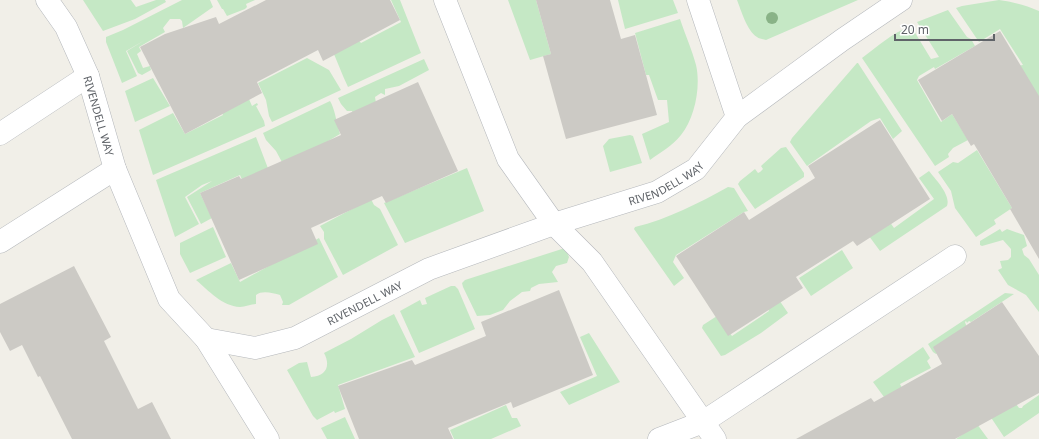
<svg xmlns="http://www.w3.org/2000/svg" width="1039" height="439" font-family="'Noto Sans',sans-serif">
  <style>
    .green { fill: #c5e8c5 }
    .building { fill: #cccac5 }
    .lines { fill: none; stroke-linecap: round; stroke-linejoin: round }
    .minor-casing { stroke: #b5b8bc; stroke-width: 23 }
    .minor { stroke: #fff; stroke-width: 22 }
    .tree { fill: #89b387 }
    .labels { text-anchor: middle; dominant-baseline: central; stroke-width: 3; stroke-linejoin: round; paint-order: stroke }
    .street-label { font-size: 11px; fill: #5f6368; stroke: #fff }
  </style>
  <rect width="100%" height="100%" fill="#f1efe8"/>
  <!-- green -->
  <path class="green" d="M83,0h48l5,7 20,-7h9l1,2 -31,17 -32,12z
    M182,0h28l3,7 -30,21 -1,-7 -2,-2h-10l-7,9 2,4 -26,15 2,4 -4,3 6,14 7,-2 1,4 -9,5 -4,-2 -11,-22 18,-11 -19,11 11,25 -15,7 -16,-41v-5l17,-7z
    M217,0h38l-9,4 1,3 -2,2 -18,7 -4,-7h-1z
    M391,0h9l21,53 -73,34c-7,-14 -11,-28 -18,-41l24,-11 7,8 40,-21z
    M508,0h28l15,54 -21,6z
    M618,0h55l5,13 -53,16z
    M737,0h121l-92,40c-3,-1 -7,-1 -9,-3 -10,-6 -16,-27 -20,-37z
    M999,0c14,2 27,5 40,11v88l-22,-33 6,-1 -23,-36 -21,13 -23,-34 6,-2z
    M948,10l19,27 4,2 4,7 -40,23 -1,-2 -15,9 -2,4 24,42 11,-8 16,26 -15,8 -5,6 1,3 -14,9 -73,-108c16,-12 30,-25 49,-32l20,33 8,-2 -22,-35z
    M680,19c5,15 12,31 16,46 5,21 -1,53 -15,70 -9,11 -20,17 -31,25l-8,-26 27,-12 -2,-22h-9l-9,-25h-3l-11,-42z
    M307,58l22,12 12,20 -69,32 -3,-6 -3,-16 -8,-17z
    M424,59l5,11 -30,16 -14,3v6l-4,-2 -6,4 3,18 -21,11 -5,-15h-5l-6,-7 -3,-6z
    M857,63h1l44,68 -9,8 -13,-21 -9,3 -64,45 -17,-24 2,-4z
    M153,78l17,28 -35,16 -10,-31z
    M245,90l7,16 5,-3 1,2 -2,1 8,15 1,5 -112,49 -14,-45 34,-17 12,21 38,-19 -5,-11z
    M330,101c5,8 7,24 10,33l-27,16 -30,14 -7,-13 -10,-11 -3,-7z
    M630,135l3,1 9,27 -32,9 -7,-26 6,-7z
    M256,137l13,34 -26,11 -3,-7 -40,18 12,25 -11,6 -14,-27 25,-16 -10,4 -17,12 14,27 -24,13 -19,-57z
    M786,147l18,26v4l-49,32 -13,-18 -4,-7 2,-3 15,-12 3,4 2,-1 3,-3 -2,-3 20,-18z
    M977,150l35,58 -18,12 2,4 -20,13 -21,-29 -4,-17 -13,-19 15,-10 5,1z
    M467,168l17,43 -79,32 -21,-40z
    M929,171c7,9 22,24 18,35l-67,45 -14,-19 21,-14 7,10 40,-29 -15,-21z
    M728,187l6,1 14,23 -4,1 -68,43 -3,7 11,16 -10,8 -40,-57 1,-2c33,-8 64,-24 93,-40z
    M371,199l3,6 6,4 18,36 -55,30 -19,-36v-7l-4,-6z
    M213,227l13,30 -36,16 -10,-19v-11z
    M1000,229l2,3 5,-3 17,6 3,11 -5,3 2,6 5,4 10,16v37l-13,-17 -18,-10 -10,-15 4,-2 -2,-7 8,-1 3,-3v-8l-8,-9 -21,6 -2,-1v-4z
    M319,238l19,39 -49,28h-7l1,-3 -3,-7c-7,-2 -18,-5 -24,0v9c-5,0 -11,3 -16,3 -18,-1 -31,-16 -44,-27l35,-17 9,19z
    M565,248l4,9 -2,6 -11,3 -4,6 6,10 -19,2 -8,4 -1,3 -8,1 -12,9 -7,9 -13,5 -13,1 -14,-29 -1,-4 3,-3z
    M842,250l11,18 -42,28 -12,-18z
    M451,286h4l3,3 17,40 -56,24 -19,-42 20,-11 2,5 5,-1 -2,-6z
    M1005,293l9,1 -43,28 -2,-1 -2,2 -1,-2 -1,1 3,9 -32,23 -3,-2 -5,-8z
    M775,294l13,19 -27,20 -36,22 -4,1 -19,-28 1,-3 14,-9 15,20 37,-25 -5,-10z
    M394,314l21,43 -77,28 7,24 -10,4 -1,-2 -17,9 -4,-4 -26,-46 12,-7 8,-1 4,15c15,-1 20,-11 13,-24l27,-14 31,-19z
    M589,333l31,49 -51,23 -9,-13 37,-16 -17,-39z
    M923,347l7,11 -3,3 4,7 -31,16 2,4 -18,9 -11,-15z
    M1039,395v18l-35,24 -14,-21 24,-15 5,7h3l1,-2z
    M506,405l6,13h5l4,8 -30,13h-37l-4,-9z
    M345,417l10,22h-28l-6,-11z
    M977,424l11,15h-32z"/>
  <!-- building -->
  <path class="building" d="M266,0h124l10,20 -77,41 -5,-11 -61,32 5,11 -77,41 -45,-87 25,-13 51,-17 3,7z
    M536,0h74l11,39 14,-4 22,80 -91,24 -23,-83 8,-2z
    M1000,31l39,65v163l-29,-50 2,-1 -38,-64 -3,2 -19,-32 -10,7 -24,-41z
    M418,82l40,89 -72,32 -4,-7 -71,32 7,16 -79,36 -39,-87 39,-17 2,3 100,-44 -7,-15z
    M880,120l50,79 -73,47 -4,-5 -57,36 7,11 -75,48 -52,-80 68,-44 5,8 66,-42 -7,-12z
    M74,266l37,71 -7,4 34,68 14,-7 19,37h-99l-32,-63 -2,1 -16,-32 -12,6 -10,-19v-28z
    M559,290l34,85 -80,33 -2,-6 -63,26 5,11h-94l-21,-53 74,-26 3,5 71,-29 -5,-14z
    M1002,302l37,54v37l-84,46h-159l75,-41 3,4 68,-38 -9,-17z"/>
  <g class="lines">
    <!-- minor casing -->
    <g class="minor-casing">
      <g id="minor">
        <path id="s1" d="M47,0l19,27 22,49 27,93 54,130 37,40 62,100"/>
        <path d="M445,0l63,159 46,65 38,38 123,177"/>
        <path d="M737,117l105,-77 59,-40"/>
        <path d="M0,134l88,-58"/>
        <path d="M0,242l115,-73"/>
        <path id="s2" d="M206,339l49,9 40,-10 134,-69 125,-45 103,-32 39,-23 41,-52 -39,-117"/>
        <path d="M659,439l44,-17 252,-166"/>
      </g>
    </g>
    <!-- minor -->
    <use href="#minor" class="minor"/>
  </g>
  <!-- trees -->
  <circle class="tree" cx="772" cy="18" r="6"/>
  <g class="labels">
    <!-- street labels -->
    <g class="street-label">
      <text stroke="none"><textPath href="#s1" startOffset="128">RIVENDELL WAY</textPath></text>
      <text stroke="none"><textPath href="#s2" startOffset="494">RIVENDELL WAY</textPath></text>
      <text stroke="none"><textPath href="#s2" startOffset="169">RIVENDELL WAY</textPath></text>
    </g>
  </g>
  <!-- scale -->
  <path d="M895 34v6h99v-6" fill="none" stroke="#5f6368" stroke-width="2"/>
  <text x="901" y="34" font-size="12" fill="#5f6368" stroke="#ffffff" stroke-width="3" paint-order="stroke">20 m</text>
</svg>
